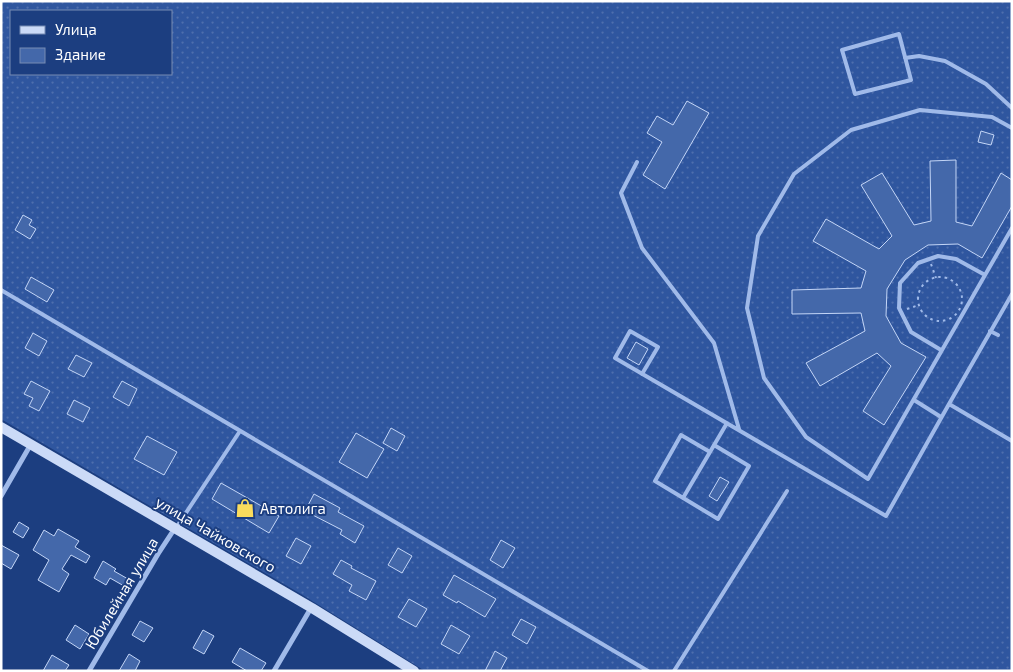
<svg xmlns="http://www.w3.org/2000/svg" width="1013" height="672" font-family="'Exo 2',sans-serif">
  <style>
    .grass { fill: url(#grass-dots); fill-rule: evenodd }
    .building { fill: #4468aa; stroke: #c4d6f7 }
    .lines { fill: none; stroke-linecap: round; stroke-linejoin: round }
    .path { stroke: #a0bae9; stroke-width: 2; stroke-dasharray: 2.5 4; stroke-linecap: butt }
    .lane { stroke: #a0bae9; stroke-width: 4 }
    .street { stroke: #a0bae9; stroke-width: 5 }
    .secondary { stroke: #cbdaf7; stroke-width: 10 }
    .labels { text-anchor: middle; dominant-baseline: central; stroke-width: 4; stroke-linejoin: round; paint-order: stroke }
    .poi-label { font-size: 15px; fill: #fff; stroke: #1c3e80; text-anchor: start }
    .street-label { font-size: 15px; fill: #fff; stroke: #1c3e80 }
  </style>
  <defs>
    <pattern id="grass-dots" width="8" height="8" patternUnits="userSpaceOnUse" patternTransform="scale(1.25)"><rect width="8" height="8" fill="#2f569f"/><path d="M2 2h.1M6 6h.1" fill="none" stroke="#4e6fad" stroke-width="1.8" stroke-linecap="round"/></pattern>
  </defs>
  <rect width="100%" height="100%" fill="#1c3e80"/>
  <!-- grass -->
  <path class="grass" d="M1,1h1011v670h-587l-124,-77 -300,-175zM11,11h160v63h-160z"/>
  <!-- building -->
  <path class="building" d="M687,101l22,12 -44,76 -22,-14 19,-33 -15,-9 10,-17 16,9z
    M981,131l13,4 -3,10 -13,-3z
    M956,160v62l16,4 29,-53 11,7v26l-30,52 -24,-14 -30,1 -23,15 -18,29 -1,27 15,27 25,14 -42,68 -21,-14 28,-45 -14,-13 -57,33 -14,-23 59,-32 -4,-18 -69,1v-24l69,-2 5,-17 -53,-30 13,-22 53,30 13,-13 -31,-51 21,-12 32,52 17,-4 -1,-60z
    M23,215l9,5 -3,5 7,4 -6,10 -15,-9z
    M31,277l23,13 -7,12 -22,-13z
    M33,333l14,8 -8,15 -14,-8z
    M636,342l12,7 -9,16 -12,-7z
    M76,355l16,8 -8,14 -16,-8z
    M31,381l19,10 -11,20 -10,-5 4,-8 -9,-4z
    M122,381l15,8 -8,17 -16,-9z
    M74,400l16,8 -7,14 -16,-8z
    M391,428l14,8 -8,15 -14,-8z
    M356,433l28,16 -17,29 -28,-16z
    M147,436l30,16 -13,23 -30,-16z
    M720,477l9,5 -12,19 -8,-5z
    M221,483l58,33 -10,17 -57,-34z
    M314,494l26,14 -2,4 26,14 -9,17 -15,-9 2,-4 -37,-19z
    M19,522l10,6 -6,10 -10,-6z
    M58,529l21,12 -4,6 15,9 -4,7 -15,-8 -9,14 7,5 -10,18 -21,-12 11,-20 -16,-10 11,-20 10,6z
    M296,538l15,8 -10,18 -15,-8z
    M501,540l14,8 -12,20 -13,-8z
    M1,545l18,10 -8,14 -10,-6z
    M398,548l14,8 -10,17 -14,-8z
    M341,560l11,6 -1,2 25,13 -10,19 -17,-9 3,-6 -19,-11z
    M103,561l13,8 -2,2 14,8 -4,7 -14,-8 -4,7 -12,-7z
    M454,575l42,24 -11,18 -27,-16 -1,2 -14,-8z
    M409,599l18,10 -11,18 -18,-10z
    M521,619l15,8 -9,17 -15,-9z
    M140,621l13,7 -9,14 -12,-7z
    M75,625l14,9 -9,15 -14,-9z
    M451,625l19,11 -11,18 -18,-10z
    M203,630l11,6 -10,18 -11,-6z
    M240,648l26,15 -5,8h-14l-15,-9z
    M495,651l12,7 -7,13h-15z
    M129,654l11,7 -5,10h-16z
    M52,655l17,10 -4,6h-22z"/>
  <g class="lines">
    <!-- path -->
    <path class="path" d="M931,264l5,14
      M918 299a22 22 0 1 1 44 0a22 22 0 1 1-44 0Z
      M907,309l12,-4"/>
    <!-- lane -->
    <path class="lane" d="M899,34l12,46 -56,14 -13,-44z
      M905,58l14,-2 26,5 41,23 26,24
      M1012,128l-20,-11 -72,-7 -69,20 -57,44 -36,62 -11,72 17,70 42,59 62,42 144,-251
      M637,162l-16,31 21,55 72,95 25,86
      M1,290l647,381
      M990,331l8,4
      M941,350l-30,-18 -12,-24 1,-25 18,-20 20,-7 18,3 29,16
      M642,374l16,-27 -28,-16 -15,27 271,158 63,-112 63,37
      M914,400l27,17
      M949,404l63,-110
      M710,452l-29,-17 -26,46 63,38 31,-53 -35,-21
      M683,498l44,-75
      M176,528l64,-97
      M674,671l113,-180"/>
    <!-- street -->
    <path class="street" d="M1,496l30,-52
      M89,671l69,-117 17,-26
      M274,671l37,-63"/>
    <!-- secondary -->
    <path class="secondary" d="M1,427l311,181 102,63"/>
  </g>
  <!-- icons -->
  <defs>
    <g id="shop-bare" transform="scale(1.5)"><path d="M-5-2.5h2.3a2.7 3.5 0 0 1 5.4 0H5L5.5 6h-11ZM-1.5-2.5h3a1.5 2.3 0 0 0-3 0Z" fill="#fadc5d" stroke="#1c3e80" stroke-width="2.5" paint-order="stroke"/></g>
  </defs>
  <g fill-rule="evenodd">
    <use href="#shop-bare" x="245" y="508"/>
  </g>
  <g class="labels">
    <!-- poi labels -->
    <g class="poi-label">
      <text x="260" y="508">Автолига</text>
    </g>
    <!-- street labels -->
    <g class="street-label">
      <text transform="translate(216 534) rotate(30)">улица Чайковского</text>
      <text transform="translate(121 593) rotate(-59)">Юбилейная улица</text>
    </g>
  </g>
  <!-- border -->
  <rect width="1013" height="672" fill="none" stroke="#ffffff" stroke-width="5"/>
  <!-- legend -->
  <rect x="10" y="10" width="162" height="65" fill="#1c3e80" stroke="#778bb3"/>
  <rect x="20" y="26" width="25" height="8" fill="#cbdaf7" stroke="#778bb3"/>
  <text x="55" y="35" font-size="15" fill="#ffffff">Улица</text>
  <rect x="20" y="48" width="25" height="15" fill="#4468aa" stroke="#778bb3"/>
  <text x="55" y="60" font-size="15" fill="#ffffff">Здание</text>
</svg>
